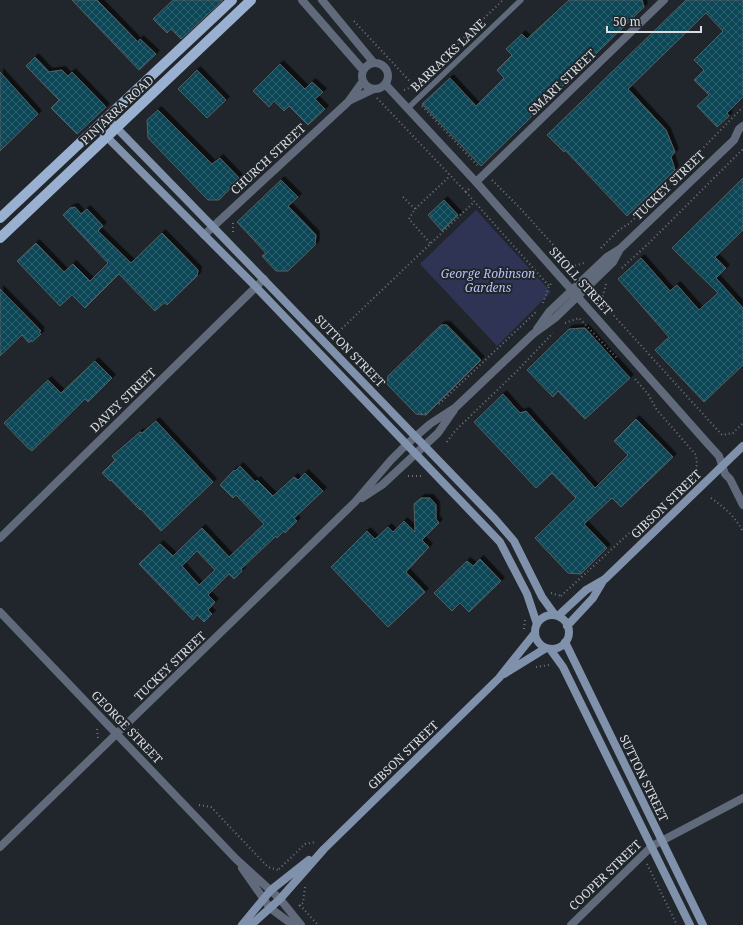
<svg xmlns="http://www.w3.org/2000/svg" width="743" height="925" font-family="'Noto Serif',serif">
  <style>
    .green { fill: #2f3455 }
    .building { fill: url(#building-cross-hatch); stroke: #576064; fill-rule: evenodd; filter: url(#shadow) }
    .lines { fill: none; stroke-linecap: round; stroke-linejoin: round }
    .path { stroke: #6e7478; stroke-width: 2; stroke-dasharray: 1 3; stroke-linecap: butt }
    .lane { stroke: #606a7b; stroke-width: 5.5 }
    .street { stroke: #606a7b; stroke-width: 8 }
    .secondary { stroke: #8091ab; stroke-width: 8 }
    .primary { stroke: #99b0d1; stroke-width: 10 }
    .labels { text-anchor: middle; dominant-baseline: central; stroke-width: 4; stroke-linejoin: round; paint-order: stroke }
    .street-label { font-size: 12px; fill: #d9dde0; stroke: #20262b }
    .park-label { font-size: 12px; font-style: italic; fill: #b7c1f6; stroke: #20262b }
  </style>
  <defs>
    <pattern id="building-cross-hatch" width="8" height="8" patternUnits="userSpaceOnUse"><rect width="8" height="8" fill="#094657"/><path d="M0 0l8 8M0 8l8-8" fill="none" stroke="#2c606f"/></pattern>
    <filter id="shadow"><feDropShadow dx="3.5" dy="-3.5" stdDeviation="0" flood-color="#0009"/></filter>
  </defs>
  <rect width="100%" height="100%" fill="#20262b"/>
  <!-- green -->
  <path class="green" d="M476,210l75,82 -54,54 -77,-82z"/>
  <!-- building -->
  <path class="building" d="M72,0h25l41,42 2,-3 16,15 -17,16z
    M173,0h50l-42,39 -10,-10 -4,4 -14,-14z
    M569,0h73l2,7 -163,159 -59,-62 28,-26 26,28 28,-28 -7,-8 15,-15 -6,-6 16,-15 5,5z
    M686,0h57v97l-16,16 2,3 -12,11 -20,-21 12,-11 -15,-15 10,-10 -10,-10 29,-29 -17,-18 -78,76 38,41 9,22 -4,5 4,13 -48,46 -62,-66 -1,2 -17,-17z
    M35,57l14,15 13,-2 6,6 4,-4 34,35 -29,27 -26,-26 8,-8 -33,-34z
    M280,64l25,25 7,-7 11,10 -8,7 10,10 -17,16 -19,-19 -5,5 -10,-10 -5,6 -16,-16z
    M197,70l29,30 -19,18 -29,-29z
    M0,72l38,42 -38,37z
    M158,110l54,54 8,-6 20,21 -21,21h-11l-60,-62 -1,-18z
    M743,178v52l-28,27 11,11 -10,10 27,30v57l-39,37 -49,-52 14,-13 -51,-58 23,-21 29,33 7,-6 22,25 19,-17 -46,-45z
    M281,180l17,17 -10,9 28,29 -1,10 -27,26h-12l-14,-15 4,-3 -29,-31z
    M444,200l14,15 -16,16 -14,-16z
    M75,207l6,7 6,-5 16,17 -5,5 33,32 31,-30 36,37 -1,6 -30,29 -2,-3 -10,9 -36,-37 -34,34 -13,-13 -12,11 -43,-45 19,-18 28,29 9,-8 17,17 18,-18 -45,-48 7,-7z
    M0,289l41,42 -2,1 2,2 -9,8 -1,-2 -2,3 -7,-8 -22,21z
    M441,325h6l34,35 -55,55 -10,-1 -29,-30 1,-8z
    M585,328l45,50 -45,41 -27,-28 -5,6 -26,-27 42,-41z
    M95,361l17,17 -24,24 -3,-3 -53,52 -4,-3 -24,-25 44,-43 13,13z
    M503,394l17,19 6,-2 69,77 33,-33 -14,-14 22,-22 37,38 -52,50 -9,-9 -28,26 23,24 -26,26 -13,-1 -33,-35 41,-40 -24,-25 -16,15 -62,-66z
    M156,421l57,61 -52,49 -20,-22 -1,1 -29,-30 -1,1 -8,-8 13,-13 -3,-4 28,-24 2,1z
    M240,466l15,16 2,-2 16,16 21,-19 4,3 7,-7 18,18 -29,27 3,3 -12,12 -1,-2 -7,7 -1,-2 -35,33 1,2 -8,8 -5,-5 -21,21 7,7 -7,8 4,4 -8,8 -7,-7 -4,5 -54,-56 21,-20 13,12 29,-28 27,29 35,-33 -28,-29 -3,3 -13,-13 14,-15 1,1zM197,551l18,19 -16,15 -17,-19z
    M421,498h9l6,7v14l3,4 -17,17 7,7 -23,25 19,20 -37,35 -57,-60 36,-36 8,8 13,-12 5,5 11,-11 11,11 -1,-28z
    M480,559l21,22 -32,31 -9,-9 -8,8 -18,-18 33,-32 6,5z"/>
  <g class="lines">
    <!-- path -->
    <path class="path" d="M354,21l62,67
      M404,90l10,-4 89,-86
      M377,98l89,94
      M422,106l57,61
      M492,180l28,28 44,49 10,9 10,-3
      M469,189l-3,3 83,94
      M403,197l12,12
      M233,223v9
      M430,243l-21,-24 6,-10 35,-33
      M601,248l18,-18 11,-7 113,-116
      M622,268l27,-25 94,-94
      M606,284l-4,15 5,9 115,127 11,-2 10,-10
      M598,300l4,-1
      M543,303l6,-17 3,-3
      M565,323l14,-5 38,40
      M333,337l141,-135
      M439,404l97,-92
      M421,414l7,-1
      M447,442l8,-11 62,-60 36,-38
      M408,476h15
      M711,498c14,10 24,18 32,34
      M551,593l10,3
      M561,596l130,-120 6,-11 -1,-10 -39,-45 -9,-16 -13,-15
      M524,629l1,-9
      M536,667l13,-2
      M112,716l10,-2
      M97,729l1,9
      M137,742l1,-14
      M199,805l12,2 57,60 10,3
      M647,864l30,61
      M279,869l26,-25 11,-2
      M300,905l18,20
      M299,906l4,-3 2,-16"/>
    <!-- lane -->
    <path class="lane" d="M408,108l113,-108"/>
    <!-- street -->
    <path class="street" d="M302,0l61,70
      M322,0l52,63
      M362 76a13 13 0 1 1 26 0a13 13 0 1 1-26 0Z
      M385,84l91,98 232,262 11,12 6,18 5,5 13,26
      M351,100l23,-11
      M476,182l188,-182
      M204,235l144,-133 15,-21
      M537,329l12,-17 58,-55 13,-8 114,-109 5,-11 4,-3
      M362,498l20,-13 56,-52 16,-23
      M0,538l264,-259
      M0,612l236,247 44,40 21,26
      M0,847l355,-345 36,-42 16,-16 23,-20 26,-17 77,-73 22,-16 58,-56 7,-13
      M242,868l28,40 23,17
      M571,925l81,-79 91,-48"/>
    <!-- secondary -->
    <path class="secondary" d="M107,118l106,109 282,292 19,22 28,56 13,18
      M97,127l159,160 244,255 27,52 10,30
      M535 632a17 17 0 1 1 34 0a17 17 0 1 1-34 0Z
      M558,616l28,-26 19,-11 138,-133
      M567,626l26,-28 10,-17
      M565,642l138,283
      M550,649l13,18 127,258
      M504,674l42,-26
      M242,925l29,-35 38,-30
      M251,925l29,-26 44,-50 175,-171 36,-45"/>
    <!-- primary -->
    <path class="primary" d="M0,218l232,-218
      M0,238l251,-238"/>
  </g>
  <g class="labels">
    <!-- street labels -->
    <g class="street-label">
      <text transform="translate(448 55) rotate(-44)">BARRACKS LANE</text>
      <text transform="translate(562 82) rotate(-44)">SMART STREET</text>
      <text transform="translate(117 110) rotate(-43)">PINJARRA ROAD</text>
      <text transform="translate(268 159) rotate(-43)">CHURCH STREET</text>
      <text transform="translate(669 185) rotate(-44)">TUCKEY STREET</text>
      <text transform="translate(581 281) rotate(48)">SHOLL STREET</text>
      <text transform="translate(350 351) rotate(46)">SUTTON STREET</text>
      <text transform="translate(123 400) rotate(-44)">DAVEY STREET</text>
      <text transform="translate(666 504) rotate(-44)">GIBSON STREET</text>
      <text transform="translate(170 666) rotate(-44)">TUCKEY STREET</text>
      <text transform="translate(127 727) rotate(46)">GEORGE STREET</text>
      <text transform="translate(403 755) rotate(-44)">GIBSON STREET</text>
      <text transform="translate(644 778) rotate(64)">SUTTON STREET</text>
      <text transform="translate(605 875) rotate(-44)">COOPER STREET</text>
    </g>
    <!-- park labels -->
    <g class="park-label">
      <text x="488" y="273">George Robinson<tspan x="488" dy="14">Gardens</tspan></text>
    </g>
  </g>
  <!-- scale -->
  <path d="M607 26v6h94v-6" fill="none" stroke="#d9dde0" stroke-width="2"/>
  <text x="613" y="26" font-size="12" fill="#d9dde0" stroke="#20262b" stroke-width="3" paint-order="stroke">50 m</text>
</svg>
